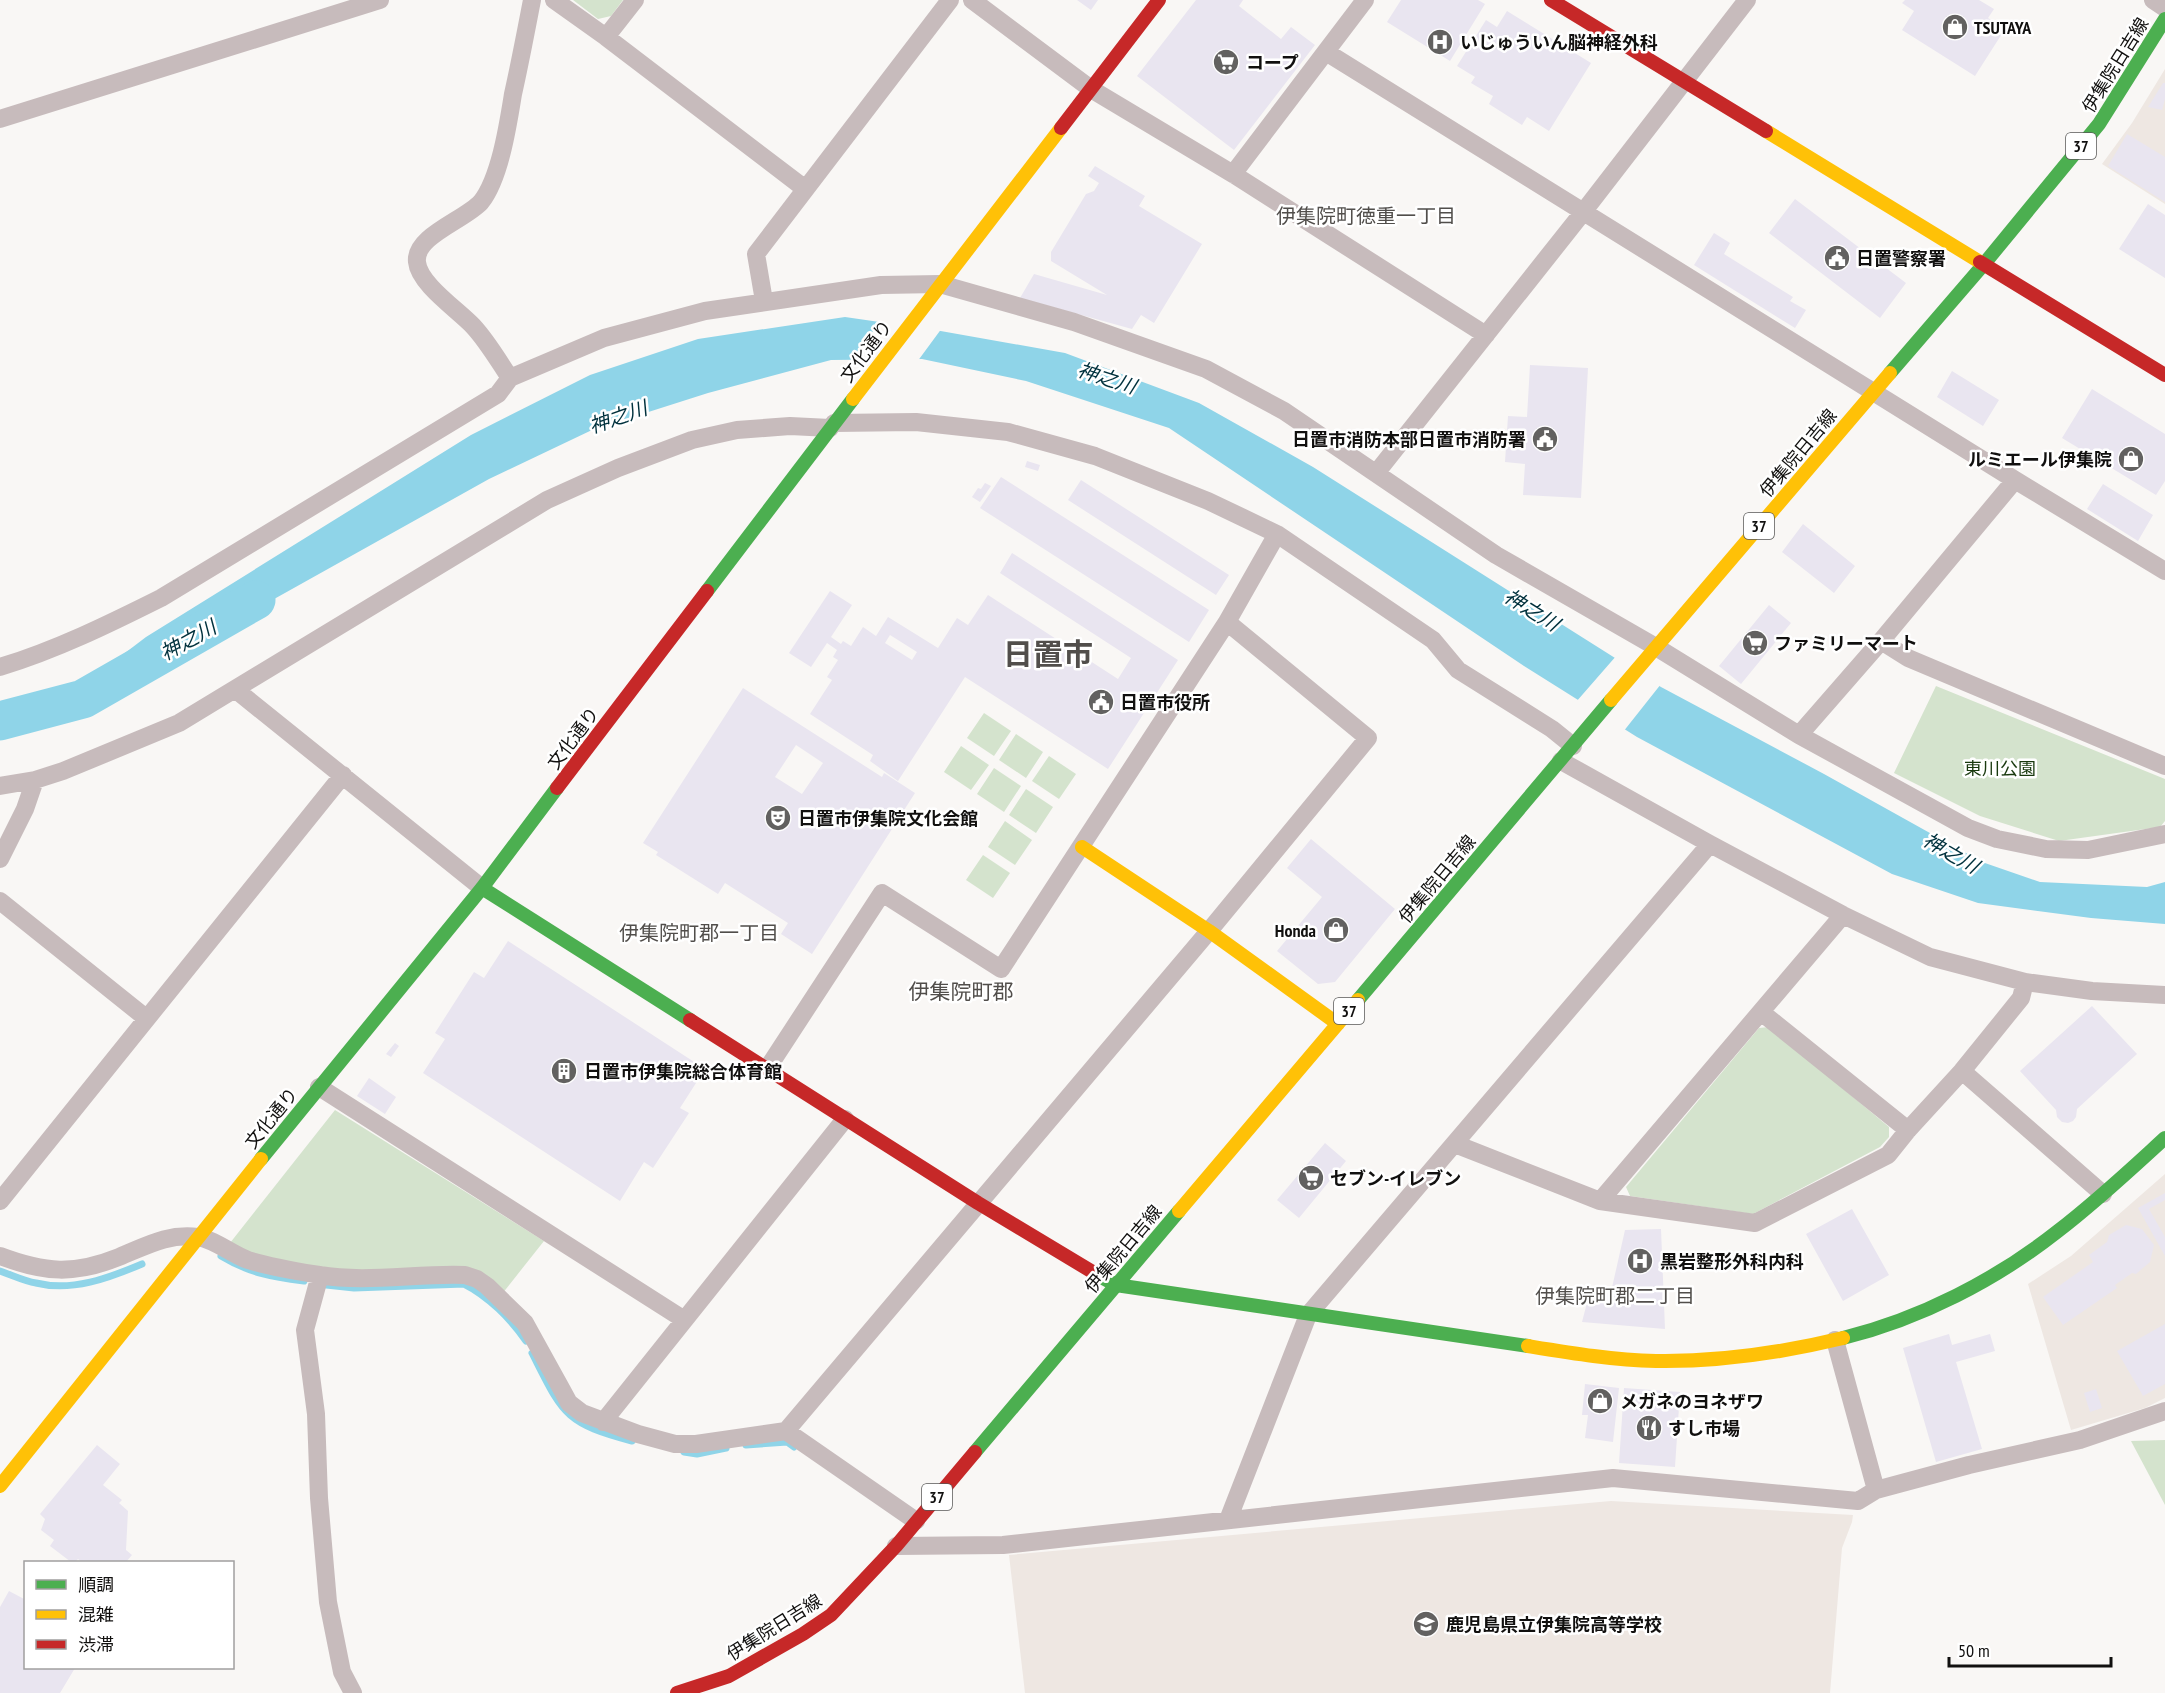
<svg xmlns="http://www.w3.org/2000/svg" width="2165" height="1693" font-family="'PT Sans Narrow','Noto Sans JP',sans-serif">
  <style>
    .built { fill: #eee7e2 }
    .green { fill: #d4e3cd }
    .water { fill: #8fd4e8 }
    .pier { fill: #f9f7f5 }
    .lines { fill: none; stroke-linecap: round; stroke-linejoin: round }
    .stream { stroke: #8fd4e8; stroke-width: 7 }
    .river { stroke: #8fd4e8; stroke-width: 39 }
    .building { fill: #e9e5f0; fill-rule: evenodd }
    .street { stroke: #c7bbbc; stroke-width: 18 }
    .fast { stroke: #4caf50; stroke-width: 14 }
    .slow { stroke: #ffc107; stroke-width: 14 }
    .jam { stroke: #c62828; stroke-width: 14 }
    .labels { text-anchor: middle; dominant-baseline: central; stroke-width: 5; stroke-linejoin: round; paint-order: stroke }
    .shield { fill: #fff; stroke: #585857; stroke-width: 1.5 }
    .shield-label { font-size: 16px; font-weight: bold; fill: #11100f }
    .poi-label { font-size: 18px; font-weight: bold; fill: #11100f; stroke: #fff; text-anchor: start }
    .street-label { font-size: 18px; fill: #11100f; stroke: #fff }
    .park-label { font-size: 18px; fill: #19390e; stroke: #fff }
    .neighbourhood-label { font-size: 20px; fill: #514e4b; stroke: #fff }
    .water-label { font-size: 20px; font-style: italic; fill: #00313d; stroke: #fff }
    .quarter-label { font-size: 21px; fill: #514e4b; stroke: #fff }
    .town-label { font-size: 30px; font-weight: bold; fill: #514e4b; stroke: #fff }
  </style>
  <rect width="100%" height="100%" fill="#f9f7f5"/>
  <!-- built -->
  <path class="built" d="M2165,69v135l-63,-40 30,-41z
    M2165,1174v224l-20,10 -74,22 -43,-146 43,-28z
    M1611,1501l242,14 -1,7 -10,26 -12,145h-805l-16,-138z"/>
  <!-- green -->
  <path class="green" d="M573,0h50l-12,16 -13,3z
    M1936,686l229,93v42l-5,6 -101,14 -79,-25 -86,-43z
    M984,713l27,18 -17,25 -27,-18z
    M1016,734l27,18 -17,26 -27,-18z
    M961,746l28,19 -18,25 -27,-18z
    M1049,756l27,18 -17,25 -27,-18z
    M994,768l27,18 -17,26 -27,-18z
    M1026,789l27,18 -17,26 -27,-18z
    M1005,821l27,19 -17,25 -27,-18z
    M983,855l27,18 -17,25 -27,-18z
    M1769,1027l120,100v10l-9,10 -127,67 -123,-18 -4,-9 133,-159z
    M335,1110l209,131 -42,53 -20,-20 -117,-1 -42,-4 -66,-12 -27,-14z
    M2165,1440v65l-34,-64z"/>
  <!-- water -->
  <path class="water" d="M845,317l90,13 130,23 134,50 114,64 348,220 163,87 158,88 58,20 107,5 18,-5v42l-74,-6 -113,-15 -86,-29 -255,-137 -113,-71 -355,-238 -143,-47 -104,-22 -91,1 -123,33 -116,37 -103,49 -222,124 -163,66 42,-32 325,-202 119,-60 108,-36z"/>
  <!-- pier -->
  <path class="pier" d="M882,319l60,9 -25,34 -68,1z
    M1617,655l44,29 -38,48 -47,-30z"/>
  <g class="lines">
    <!-- stream -->
    <path class="stream" d="M221,1256c28,17 51,21 83,25
      M0,1271c12,4 24,10 36,12 36,9 73,-5 106,-19
      M317,1284l37,4 110,-4c24,12 47,35 62,57
      M532,1353c31,61 32,70 100,88
      M746,1445l41,-3 7,5
      M684,1452l13,2 29,-6"/>
    <!-- river -->
    <path class="river" d="M0,721l83,-22 173,-99"/>
  </g>
  <!-- building -->
  <path class="building" d="M1077,0h21l-7,10z
    M1196,0h47l-4,6 42,33 10,-12 24,18 -81,105 -97,-74z
    M1401,0h77l7,4 -35,57 -63,-39z
    M1905,0h74l15,9 -6,9 17,11 -30,47 -73,-46 12,-19 -12,-8z
    M1507,11l84,52 -42,68 -22,-14 -5,8 -33,-21 4,-8 -22,-13 4,-6 -18,-11 29,-46 11,7z
    M2163,83h2v16l-3,11 -14,-3z
    M2127,134l38,23v45l-57,-36z
    M1095,166l50,30 -6,10 63,38 -48,79 -13,-8 -9,14 -112,-31 14,-24 73,21 -56,-34v-9l35,-58 8,-3 5,-8 -11,-7z
    M1795,199l111,84 -26,35 -111,-85z
    M2148,204l17,11v63l-46,-29z
    M1714,233l16,10 -6,11 69,43 -3,4 16,9 -11,18 -101,-63z
    M1899,252l15,10 -4,7 -15,-10z
    M1530,365l58,3 -7,130 -58,-3 2,-31 -20,-2 3,-46 19,1z
    M1952,371l47,29 -16,26 -46,-29z
    M2092,389l73,45v47l-9,14 -94,-57z
    M1027,461l13,4 -2,6 -13,-4z
    M1001,477l208,133 -20,32 -209,-134z
    M1081,480l148,95 -13,20 -148,-95z
    M985,483l6,3 -11,16 -8,-5 6,-9 3,1z
    M2103,484l50,31 -15,26 -51,-32z
    M1803,524l52,42 -21,27 -52,-41z
    M1012,553l166,107 -70,109 -143,-92 -67,104 -28,-20 3,-6 -63,-41 22,-34 -5,-3 11,-17 -5,-3 4,-7 -10,-7 -16,24 -22,-14 41,-62 22,14 -21,32 10,7 2,-3 8,5 12,-19 13,9 12,-19 50,31 19,-30 11,7 20,-30 130,84 13,-21 -131,-85zM890,635l27,17 -5,8 -27,-17z
    M1769,605l22,18 -50,61 -22,-18z
    M743,688l139,89 2,-4 31,20 -103,161 -31,-20 7,-11 -63,-40 -7,11 -62,-39 2,-3 -15,-9zM796,745l27,18 -21,31 -27,-17z
    M1311,839l84,70 -60,73 -17,2 -41,-33 45,-54 -35,-29z
    M508,941l197,128 -25,39 9,5 -36,55 -9,-6 -24,39 -197,-128 22,-34 -10,-6 39,-61 10,6z
    M2092,1006l45,48 -60,55 -1,8 -3,4 -5,2 -6,-1 -5,-5 -1,-7 -36,-39z
    M395,1043l4,3 -8,11 -5,-3z
    M369,1078l27,19 -11,17 -28,-18z
    M1325,1143l21,18 -47,57 -22,-18z
    M2165,1193v7l-16,9 16,28v19l-27,-48z
    M1852,1209l37,66 -46,26 -37,-67z
    M2126,1225l16,4 12,16 -4,17 -14,12 -4,-1 -17,12 2,3 -54,37 -20,-28 50,-35 -4,-7 18,-13 2,-7z
    M1661,1229l4,100 -83,-7 6,-23 23,-7 14,-62z
    M2165,1324v60l-22,12 -26,-45z
    M1949,1334l3,11 38,-11 5,17 -39,11 26,87 -46,13 -33,-114z
    M1585,1384l34,4 -6,54 -28,-4 3,-23h-6z
    M1624,1388l56,4 -5,75 -56,-4z
    M2096,1389l6,19 -12,4 -6,-19z
    M97,1445l23,19 -17,21 19,15 -3,3 9,8 -2,39 6,5 -6,7h-44l-4,-3 -3,3h-4l-21,-16 4,-6 -13,-10 4,-11 -5,-5z
    M9,1591l17,9v68h49l-15,25h-60v-86z"/>
  <g class="lines">
    <!-- street -->
    <path class="street" d="M554,0l52,37 198,151
      M972,0l119,89 142,85 253,161
      M2153,0l12,8
      M606,37l29,-37
      M1326,52l689,428 150,91
      M0,119l380,-119
      M1233,174l132,-174
      M764,301l-8,-47 194,-254
      M510,378c-12,-18 -23,-37 -37,-52 -15,-16 -54,-42 -56,-64 -3,-26 48,-42 64,-60 19,-24 27,-77 32,-108 7,-31 13,-63 19,-94
      M834,423l82,-1 92,10 87,24 113,45 69,33 156,106 25,30 94,59 21,17
      M1377,472l207,-261 163,-211
      M1881,641l27,17 257,108
      M0,667c56,-17 109,-43 161,-69l337,-204 12,-16 94,-40 101,-27 176,-26 59,-1 134,38 132,47 78,42 212,144 160,92 143,88 169,93 29,11 49,10 42,1 77,-16
      M236,690l246,198
      M1799,735l82,-94 134,-161
      M1561,761l149,83 133,71 87,42 95,25 67,9 73,4
      M0,786l35,-6 28,-9 116,-48 368,-223 71,-32 74,-28 45,-10 53,-4 40,2
      M0,859l25,-50 10,-29
      M0,901l146,117
      M1761,1012l147,118
      M767,1069l115,-176 119,76 226,-347 50,-88
      M1962,1071l141,123
      M319,1087l364,232
      M1455,1144l145,57 155,22 133,-68 20,-25 54,-59 59,-73 4,-16
      M0,1201l343,-426
      M1600,1201l243,-286
      M0,1256c45,17 74,19 119,1 27,-11 49,-24 79,-20 18,3 33,17 50,23 22,7 47,11 71,15 48,8 98,-2 146,0l12,4 10,7 38,37 37,67 7,13 13,10 56,21 37,10h21l90,-13 130,90
      M320,1275l-15,55 11,84 3,84 9,104 14,70 11,21
      M1835,1340l41,150
      M603,1422l242,-303
      M786,1431l423,-500 159,-193 -141,-116
      M1228,1520l80,-205 402,-471
      M896,1546l107,-1 610,-67 245,23 18,-11 93,-25 111,-25 85,-29"/>
    <!-- fast -->
    <path class="fast" d="M1890,373l94,-109 115,-140 66,-105
      M707,591l146,-192
      M482,888l208,132
      M1358,1000l253,-300
      M261,1159l221,-271 75,-100
      M1096,1274l20,11 412,61
      M1843,1338c77,-19 153,-58 215,-107 38,-29 72,-61 107,-93
      M975,1452l204,-241"/>
    <!-- slow -->
    <path class="slow" d="M1766,131l214,131
      M853,399l208,-271
      M1611,700l279,-327
      M1082,847l127,84 129,93
      M1179,1211l179,-211
      M1528,1346c43,7 85,14 128,15 63,1 125,-8 187,-23
      M0,1486l261,-327"/>
    <!-- jam -->
    <path class="jam" d="M1551,0l215,131
      M1061,128l98,-128
      M1980,262l185,113
      M557,788l150,-197
      M690,1020l288,183 118,71
      M677,1693l52,-17 74,-42 28,-19 65,-69 79,-94"/>
  </g>
  <!-- icons -->
  <defs>
    <g id="shop-disc" transform="scale(1.35)"><circle r="9.5" fill="#626160" stroke="#fff"/><path d="M-5-2.5h2.3a2.7 3.5 0 0 1 5.4 0H5L5.5 6h-11ZM-1.5-2.5h3a1.5 2.3 0 0 0-3 0Z" fill="#fff"/></g>
    <g id="hospital-disc" transform="scale(1.35)"><circle r="9.5" fill="#626160" stroke="#fff"/><path d="M-5-5h3v3.5h4V-5h3V5h-3V1.5h-4V5h-3Z" fill="#fff"/></g>
    <g id="supermarket-disc" transform="scale(1.35)"><circle r="9.5" fill="#626160" stroke="#fff"/><path d="M-6-5.5h2.5l.6 2H6L4.5 2H-2.5L-4.4-4H-6ZM-1.5 3.2a1.3 1.3 0 1 0 .1 0ZM3 3.2a1.3 1.3 0 1 0 .1 0Z" fill="#fff"/></g>
    <g id="civic-disc" transform="scale(1.35)"><circle r="9.5" fill="#626160" stroke="#fff"/><path d="M-.6-6.5H3V-4.5H.6V-3L4-1V1h2V6H-6V1h2V-1L-.6-3ZM-1.2 2.5V6h2.4V2.5Z" fill="#fff"/></g>
    <g id="theatre-disc" transform="scale(1.35)"><circle r="9.5" fill="#626160" stroke="#fff"/><path d="M-5-5.5Q0-4 5-5.5V0Q5 5 0 6Q-5 5-5 0ZM-3.3-2.5H-1v1.5H-3.3ZM1-2.5H3.3v1.5H1ZM-2.8 1Q0 5.5 2.8 1Z" fill="#fff"/></g>
    <g id="building-disc" transform="scale(1.35)"><circle r="9.5" fill="#626160" stroke="#fff"/><path d="M-4-6H4V6H1V3H-1V6H-4ZM-2.5-4.3h1.7v1.8h-1.7ZM.8-4.3h1.7v1.8H.8ZM-2.5-1h1.7V.8h-1.7ZM.8-1h1.7V.8H.8Z" fill="#fff"/></g>
    <g id="restaurant-disc" transform="scale(1.35)"><circle r="9.5" fill="#626160" stroke="#fff"/><path d="M-5-6h1v4h1v-4h1v4h1v-4h1v5L-1.5 .5V6h-2V.5L-5-1ZM5-6V6H3V1.5H1.5Q1.5-4 5-6Z" fill="#fff"/></g>
    <g id="school-disc" transform="scale(1.35)"><circle r="9.5" fill="#626160" stroke="#fff"/><path d="M0-5L7-2L0 1L-7-2ZM-4 1L0 2.5L4 1V4Q0 6-4 4Z" fill="#fff"/></g>
  </defs>
  <g fill-rule="evenodd">
    <use href="#shop-disc" x="1955" y="27"/>
    <use href="#hospital-disc" x="1440" y="42"/>
    <use href="#supermarket-disc" x="1226" y="62"/>
    <use href="#civic-disc" x="1837" y="258"/>
    <use href="#civic-disc" x="1545" y="439"/>
    <use href="#shop-disc" x="2131" y="459"/>
    <use href="#supermarket-disc" x="1755" y="643"/>
    <use href="#civic-disc" x="1101" y="702"/>
    <use href="#theatre-disc" x="778" y="818"/>
    <use href="#shop-disc" x="1336" y="930"/>
    <use href="#building-disc" x="564" y="1071"/>
    <use href="#supermarket-disc" x="1311" y="1178"/>
    <use href="#hospital-disc" x="1640" y="1261"/>
    <use href="#shop-disc" x="1600" y="1401"/>
    <use href="#restaurant-disc" x="1649" y="1428"/>
    <use href="#school-disc" x="1426" y="1624"/>
  </g>
  <g class="labels">
    <!-- shield labels -->
    <g class="shield">
      <rect x="2066" y="133" width="30" height="26" rx="4.5"/>
      <rect x="1744" y="513" width="30" height="26" rx="4.5"/>
      <rect x="1334" y="998" width="30" height="26" rx="4.5"/>
      <rect x="922" y="1484" width="30" height="26" rx="4.5"/>
    </g>
    <g class="shield-label">
      <text x="2081" y="146">37</text>
      <text x="1759" y="526">37</text>
      <text x="1349" y="1011">37</text>
      <text x="937" y="1497">37</text>
    </g>
    <!-- poi labels -->
    <g class="poi-label">
      <text x="1974" y="27">TSUTAYA</text>
      <text x="1460" y="42">いじゅういん脳神経外科</text>
      <text x="1246" y="62">コープ</text>
      <text x="1856" y="258">日置警察署</text>
      <text x="1526" y="439" text-anchor="end">日置市消防本部日置市消防署</text>
      <text x="2112" y="459" text-anchor="end">ルミエール伊集院</text>
      <text x="1774" y="643">ファミリーマート</text>
      <text x="1120" y="702">日置市役所</text>
      <text x="798" y="818">日置市伊集院文化会館</text>
      <text x="1316" y="930" text-anchor="end">Honda</text>
      <text x="584" y="1071">日置市伊集院総合体育館</text>
      <text x="1330" y="1178">セブン-イレブン</text>
      <text x="1660" y="1261">黒岩整形外科内科</text>
      <text x="1620" y="1401">メガネのヨネザワ</text>
      <text x="1668" y="1428">すし市場</text>
      <text x="1446" y="1624">鹿児島県立伊集院高等学校</text>
    </g>
    <!-- street labels -->
    <g class="street-label">
      <text transform="translate(2115 65) rotate(-58)">伊集院日吉線</text>
      <text transform="translate(866 351) rotate(-53)">文化通り</text>
      <text transform="translate(1798 453) rotate(-50)">伊集院日吉線</text>
      <text transform="translate(573 738) rotate(-53)">文化通り</text>
      <text transform="translate(1437 879) rotate(-50)">伊集院日吉線</text>
      <text transform="translate(271 1118) rotate(-51)">文化通り</text>
      <text transform="translate(1123 1249) rotate(-50)">伊集院日吉線</text>
      <text transform="translate(774 1627) rotate(-32)">伊集院日吉線</text>
    </g>
    <!-- park labels -->
    <g class="park-label">
      <text x="2000" y="768">東川公園</text>
    </g>
    <!-- neighbourhood labels -->
    <g class="neighbourhood-label">
      <text x="1366" y="216">伊集院町徳重一丁目</text>
      <text x="699" y="933">伊集院町郡一丁目</text>
      <text x="1615" y="1296">伊集院町郡二丁目</text>
    </g>
    <!-- water labels -->
    <g class="water-label">
      <text transform="translate(1107 378) rotate(18)">神之川</text>
      <text transform="translate(618 417) rotate(-19)">神之川</text>
      <text transform="translate(1532 610) rotate(32)">神之川</text>
      <text transform="translate(188 640) rotate(-29)">神之川</text>
      <text transform="translate(1951 853) rotate(30)">神之川</text>
    </g>
    <!-- quarter labels -->
    <g class="quarter-label">
      <text x="961" y="991">伊集院町郡</text>
    </g>
    <!-- town labels -->
    <g class="town-label">
      <text x="1048" y="653">日置市</text>
    </g>
  </g>
  <!-- legend -->
  <rect x="24" y="1561" width="210" height="108" fill="#ffffff" stroke="#a09f9f" stroke-width="1.5"/>
  <rect x="36" y="1580" width="30" height="9" fill="#4caf50" stroke="#a09f9f" stroke-width="1.5"/>
  <text x="78" y="1591" font-size="18" fill="#11100f">順調</text>
  <rect x="36" y="1610" width="30" height="9" fill="#ffc107" stroke="#a09f9f" stroke-width="1.5"/>
  <text x="78" y="1621" font-size="18" fill="#11100f">混雑</text>
  <rect x="36" y="1640" width="30" height="9" fill="#c62828" stroke="#a09f9f" stroke-width="1.5"/>
  <text x="78" y="1651" font-size="18" fill="#11100f">渋滞</text>
  <!-- scale -->
  <path d="M1949 1657v9h162v-9" fill="none" stroke="#11100f" stroke-width="3"/>
  <text x="1958" y="1657" font-size="18" fill="#11100f" stroke="#ffffff" stroke-width="4.5" paint-order="stroke">50 m</text>
</svg>
